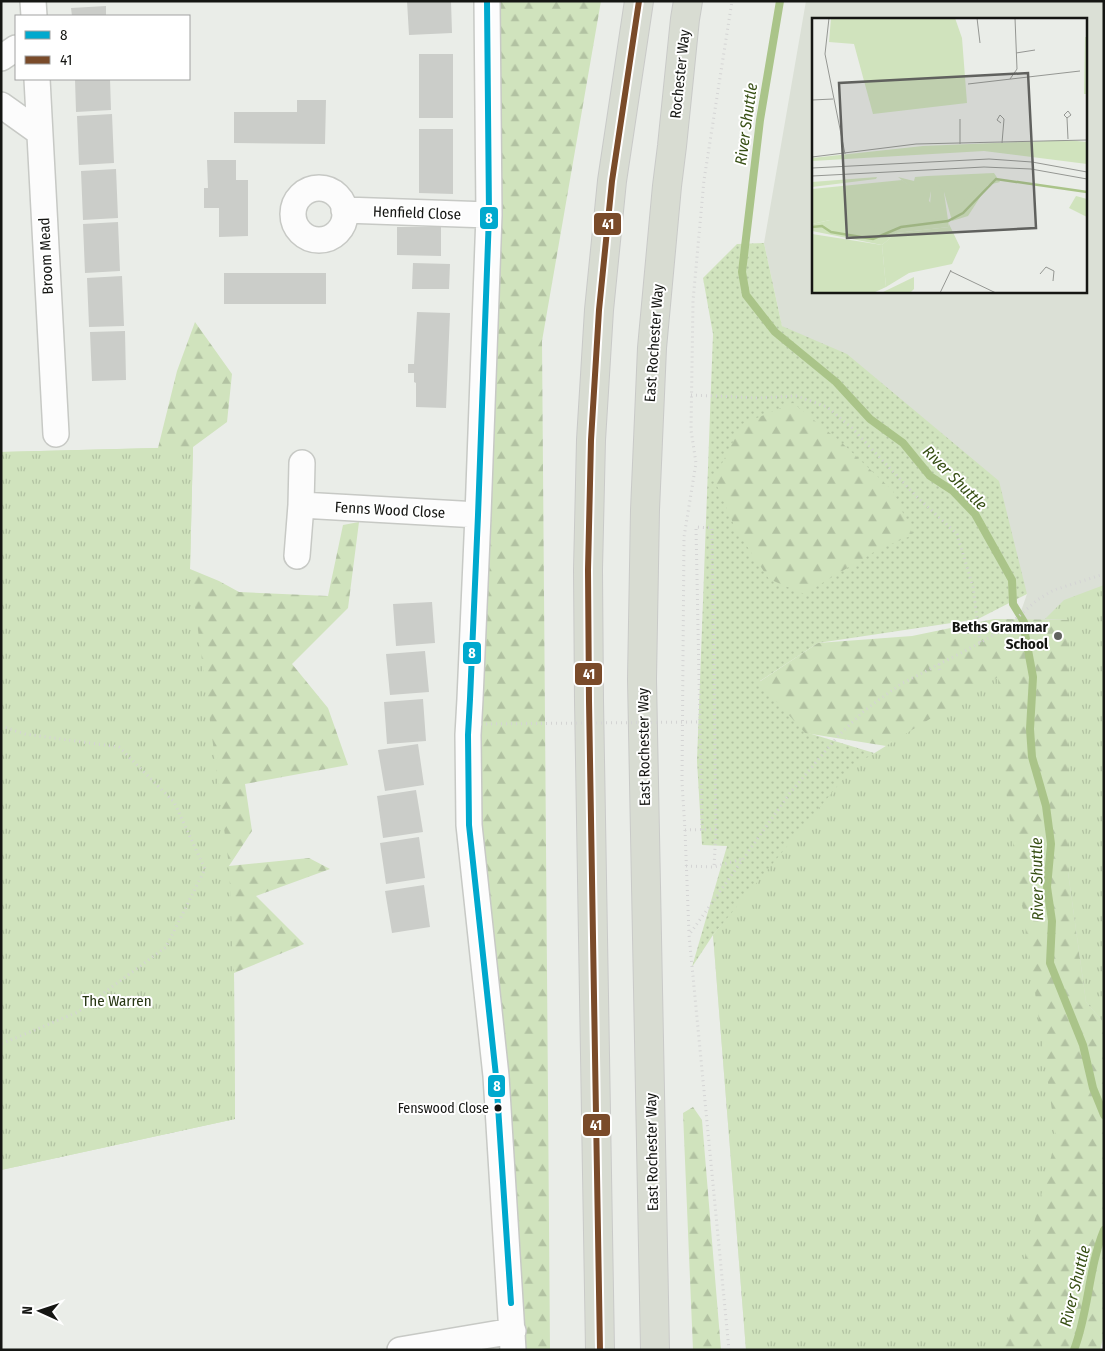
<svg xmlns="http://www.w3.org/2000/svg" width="1105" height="1351" font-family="'Fira Sans Condensed',sans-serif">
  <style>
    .built { fill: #dbe0d6; fill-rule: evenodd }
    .grass { fill: url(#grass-dots) }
    .forest { fill: url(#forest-firs) }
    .park { fill: url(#park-tufts) }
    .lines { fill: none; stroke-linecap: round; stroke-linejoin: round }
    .stream { stroke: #aac489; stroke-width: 8 }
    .building { fill: #cbcdc9 }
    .minor-casing { stroke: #c7c9c5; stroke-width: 28 }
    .trunk-casing { stroke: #c9cac8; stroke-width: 30 }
    .path { stroke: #d4d4d4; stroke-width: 3; stroke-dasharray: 1 4; stroke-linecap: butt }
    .minor { stroke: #fcfcfc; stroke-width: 25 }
    .trunk { stroke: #d8dcd2; stroke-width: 28 }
    .path-bridge { stroke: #d4d4d4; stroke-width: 3; stroke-dasharray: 1 4; stroke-linecap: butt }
    .bus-1-casing { stroke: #fff; stroke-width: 10 }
    .bus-2-casing { stroke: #fff; stroke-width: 10 }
    .bus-1 { stroke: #00a9ce; stroke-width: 6 }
    .bus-2 { stroke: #7a4b2a; stroke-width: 6 }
    .poi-dot { fill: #60615e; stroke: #fff; stroke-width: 2 }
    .bus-dot { fill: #151613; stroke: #fff; stroke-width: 2 }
    .labels { text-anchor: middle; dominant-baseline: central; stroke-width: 4; stroke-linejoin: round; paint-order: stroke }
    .bus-label { font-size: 14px; fill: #151613; stroke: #fff; text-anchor: end }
    .street-label { font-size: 15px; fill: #151613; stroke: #fff }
    .poi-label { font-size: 15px; font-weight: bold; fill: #151613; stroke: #fff; text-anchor: end }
    .park-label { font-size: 15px; fill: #273613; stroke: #fff }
    .water-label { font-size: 16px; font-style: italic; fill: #374f14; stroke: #fff }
    .inset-river { fill: none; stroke: #aac489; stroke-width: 2.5 }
    .inset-road { fill: none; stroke: #959793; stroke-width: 1 }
    .view { fill: #60615e; fill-opacity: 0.15; stroke: #60615e; stroke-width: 2.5 }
    .inset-edge { fill: none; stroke: #151613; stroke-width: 2.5 }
    .line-badge { stroke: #fff; stroke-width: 2 }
    .badge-label { font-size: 14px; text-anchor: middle; font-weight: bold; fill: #fff }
  </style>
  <defs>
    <pattern id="grass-dots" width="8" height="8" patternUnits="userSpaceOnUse" patternTransform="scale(1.25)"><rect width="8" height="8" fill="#d0e3bd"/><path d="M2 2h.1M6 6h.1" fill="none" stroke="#b2c2a2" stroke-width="1.8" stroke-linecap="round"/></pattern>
    <pattern id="forest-firs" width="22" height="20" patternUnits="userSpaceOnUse" patternTransform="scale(1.25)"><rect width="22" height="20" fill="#d0e3bd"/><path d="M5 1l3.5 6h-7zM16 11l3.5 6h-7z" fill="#b2c2a2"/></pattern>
    <pattern id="park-tufts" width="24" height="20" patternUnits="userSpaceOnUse" patternTransform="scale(1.25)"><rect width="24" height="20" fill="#d0e3bd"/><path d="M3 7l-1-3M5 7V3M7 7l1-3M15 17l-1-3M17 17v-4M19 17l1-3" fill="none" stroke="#b2c2a2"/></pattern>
  </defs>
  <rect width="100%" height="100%" fill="#eaede8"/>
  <!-- built -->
  <path class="built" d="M806,1h298v1120l-358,229 -33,-415 285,-258 29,-83 -57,-111 -188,-157 -18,-83zM814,19h272v272h-272z"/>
  <!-- grass -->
  <path class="grass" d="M764,243l18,83 65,28 152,127 28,113 -49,25 -160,24 -58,38 45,51 69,21 -161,182 -21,32 35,-121 -25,-1 -5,-84 16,-427 -10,-56 34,-34z"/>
  <!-- forest -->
  <path class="forest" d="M494,1h107l-59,340 8,1009h-35l-36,-572z
    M195,322l37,52 -5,48 -34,25 -3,122 29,12 20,11 89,4 15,-71 16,-3 -11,86 -56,56 36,44 20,57 -103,19 7,47 -23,35 80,-8 21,11 -74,27 48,48 -70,29 1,146 -234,51v-718l157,-4 19,-77z
    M793,403l49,40 51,48 20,44 -34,14 -75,45 -35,-15 -33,-49 -22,-51 28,-55z
    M994,619l74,1v252l18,130 18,21v312l-4,15h-132l-63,-601 -100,-16 -46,-51 59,-39 94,-7z
    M693,1107l9,13 19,230h-28l-10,-237z"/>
  <!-- park -->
  <path class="park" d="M193,447l-3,122 39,297 5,107 1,146 -234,51v-718z
    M1104,585v438l-18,-21 -18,-130v-252l-23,-1 19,-19z
    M998,677l4,87 54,374 -55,212h-255l-33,-415 142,-170z"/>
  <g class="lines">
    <!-- stream -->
    <path class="stream" d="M780,1l-20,119 -18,152 4,23 29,37 61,50 34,37 33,24 27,33 23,15 22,23 37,66 1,24 11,18 1,12 8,43 -3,52 2,28 14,49 5,38 -4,43 5,34 -2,42 33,82 10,43 11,27
      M1074,1350c15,-39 14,-81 30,-120"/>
  </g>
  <!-- building -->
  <path class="building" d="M407,1h44l1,32 -43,2z
    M106,6v10h-34l-1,-8z
    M419,54h34v64h-34z
    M75,79h35l1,31 -35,2z
    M297,100h29l-1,44 -91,-1v-31h63z
    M112,114l2,49 -35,2 -2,-49z
    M419,129h34v65l-34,-1z
    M207,160h29v20h12v56l-29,1v-29h-15v-20h4z
    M116,169l2,49 -35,2 -2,-49z
    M118,222l2,49 -35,2 -2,-49z
    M397,227h44v29l-44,-1z
    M413,263l37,1 -1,25h-37z
    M224,273h102v31h-102z
    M122,276l2,50 -35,1 -2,-49z
    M417,312l33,1 -4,95 -30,-1v-24l-2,-1v-9h-6v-9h6z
    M125,331l1,49 -34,1 -2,-49z
    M432,602l3,41 -39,3 -3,-42z
    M425,651l4,41 -39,3 -4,-41z
    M423,699l3,42 -39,3 -3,-42z
    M418,744l6,41 -39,6 -7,-41z
    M416,790l7,42 -40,6 -6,-42z
    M419,837l6,41 -39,6 -6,-41z
    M424,885l6,42 -38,6 -7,-42z"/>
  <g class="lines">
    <!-- minor casing -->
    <g class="minor-casing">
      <path id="minor" d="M33,1l1,15
        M487,1l2,214 -11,300 -8,184 -2,36 1,90 27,251 17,274
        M1,58l15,-10
        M37,79l19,355
        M1,105l38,27
        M293 214a26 26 0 1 1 52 0a26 26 0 1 1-52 0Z
        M344,210l145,5
        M301,505l177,10
        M297,556l4,-51 1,-42
        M400,1350l113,-19"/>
    </g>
    <!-- trunk casing -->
    <g class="trunk-casing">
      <path id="trunk" d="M600,1350l-11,-649 -1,-131 3,-130 8,-130 13,-129 27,-180
        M655,1350l-13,-671 3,-169 7,-162 15,-162 5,-40 13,-127 3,-18"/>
    </g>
    <!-- path -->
    <path class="path" d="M691,395l67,3 39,-2 30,11 25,21 64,68 41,38 16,53 7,56
      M939,664l1,9
      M1,726l24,8 94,13 55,55 31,67 -39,78 -88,65 -77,32
      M716,829l-31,1 -3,-48 2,-245 12,-74 -5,-33 2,-129 11,-121 28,-179
      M685,830l4,104
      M702,830l-6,-303 16,1 4,301 -2,38 28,-8
      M686,866l28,1
      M729,1350l-40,-415 101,-142 49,-58 26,-25 36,-26 79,-41 28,-17 29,-26 17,-10 50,-16"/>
    <!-- minor -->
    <use href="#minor" class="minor"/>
    <!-- trunk -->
    <use href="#trunk" class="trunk"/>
    <!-- path-bridge -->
    <path class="path-bridge" d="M481,724l219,-2"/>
    <!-- bus-1 casing -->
    <g class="bus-1-casing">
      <path id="bus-1" d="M487,1l2,214 -11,300 -8,184 -2,36 1,90 27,251 15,227"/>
    </g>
    <!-- bus-2 casing -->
    <g class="bus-2-casing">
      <path id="bus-2" d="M600,1350l-11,-649 -1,-131 3,-130 8,-130 13,-129 27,-180"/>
    </g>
    <!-- bus-1 -->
    <use href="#bus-1" class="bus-1"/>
    <!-- bus-2 -->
    <use href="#bus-2" class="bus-2"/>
  </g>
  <!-- markers -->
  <circle class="poi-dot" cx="1058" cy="636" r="5"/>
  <circle class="bus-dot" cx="498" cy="1108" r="4.5"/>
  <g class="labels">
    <!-- bus labels -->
    <g class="bus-label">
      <text x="489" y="1108">Fenswood Close</text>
    </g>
    <!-- street labels -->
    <g class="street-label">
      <text transform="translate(680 74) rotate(-84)">Rochester Way</text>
      <text transform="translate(417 213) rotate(2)">Henfield Close</text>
      <text transform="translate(46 256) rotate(-93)">Broom Mead</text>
      <text transform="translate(654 343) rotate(-86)">East Rochester Way</text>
      <text transform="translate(390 510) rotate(3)">Fenns Wood Close</text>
      <text transform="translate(644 747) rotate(-91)">East Rochester Way</text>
      <text transform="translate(652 1152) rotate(-91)">East Rochester Way</text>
    </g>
    <!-- poi labels -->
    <g class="poi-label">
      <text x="1048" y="627">Beths Grammar<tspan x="1048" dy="17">School</tspan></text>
    </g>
    <!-- park labels -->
    <g class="park-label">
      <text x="117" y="1001">The Warren</text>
    </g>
    <!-- water labels -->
    <g class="water-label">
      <text transform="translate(746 124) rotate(-82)">River Shuttle</text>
      <text transform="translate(955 478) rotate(45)">River Shuttle</text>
      <text transform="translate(1037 879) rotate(-91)">River Shuttle</text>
      <text transform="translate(1075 1286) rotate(-76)">River Shuttle</text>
    </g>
  </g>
  <!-- overview -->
  <g transform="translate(812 18)">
    <rect width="275" height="275" fill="#eaede8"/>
    <path d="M182,155l6,9 -12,3 -20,31 -16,5 -8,-29 -13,-1 -2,10 -31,-24 16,4 1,-4 12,-1z" fill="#d0e3bd"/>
    <path d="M273,19h2v57h-3zM255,122l20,2v22l-103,-13 -172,10v-3l111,-12zM154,158l8,4 3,7 -17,18 -9,-15 2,-5zM65,159l-1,2 -64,8v-5zM126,166l6,8 5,35 -53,6 -14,12 -70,-14v-7l18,-4 100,-15 1,-14zM102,259v12l-4,4h-29z" fill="#d0e3bd"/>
    <path d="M19,0h124l7,20 5,65 -94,11 -19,-70 -25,-2zM90,162l25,18 14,20 -65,11 -46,-9 -18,4v-35zM137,206l11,23 -8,17 -43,9 -23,14 -4,-42 14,-12 53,-6z" fill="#d0e3bd"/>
    <path d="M0,216l70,11 4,42 -13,6 -61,-1z" fill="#d0e3bd"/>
    <path d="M264,178l11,3v18l-18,-9z" fill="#d0e3bd"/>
    <path class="inset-river" d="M0,209l10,-1 9,6 42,7 28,-12 47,-6 15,-8 33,-34 91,13"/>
    <path class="inset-road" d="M17,0l-4,36 20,100M165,0l3,25M204,35l19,-3M198,61l7,-10 -2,-51M156,66l112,-13M0,82l21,-1M255,100l4,-3 -3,-4 -4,4 3,3 1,21M189,105l-4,-3 3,-5 4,4 -2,24M148,126v-25M0,139l104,-13 171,-4M0,150l177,-9 43,3 55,10M0,158l172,-9 47,2 56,10M138,253l46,22M228,256l6,-7 8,4 -1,10M128,275l11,-23"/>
    <path class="view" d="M216,55l8,155 -189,10 -8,-155z"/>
    <rect width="275" height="275" class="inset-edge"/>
  </g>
  <g class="line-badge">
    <rect x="479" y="206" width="20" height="24" rx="5" fill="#00a9ce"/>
    <rect x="593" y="212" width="29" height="24" rx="5" fill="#7a4b2a"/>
    <rect x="462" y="641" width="20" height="24" rx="5" fill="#00a9ce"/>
    <rect x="574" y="662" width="29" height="24" rx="5" fill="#7a4b2a"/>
    <rect x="487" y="1074" width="19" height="24" rx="5" fill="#00a9ce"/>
    <rect x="582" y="1113" width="29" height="24" rx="5" fill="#7a4b2a"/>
  </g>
  <g class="badge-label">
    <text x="489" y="223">8</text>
    <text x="608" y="229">41</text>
    <text x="472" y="658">8</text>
    <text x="589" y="679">41</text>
    <text x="497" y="1091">8</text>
    <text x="596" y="1130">41</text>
  </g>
  <!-- border -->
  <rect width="1105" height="1351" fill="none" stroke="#151613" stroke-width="5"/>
  <!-- legend -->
  <rect x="15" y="15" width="175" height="65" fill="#ffffff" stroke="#a1a2a1"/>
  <rect x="25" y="31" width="25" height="8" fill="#00a9ce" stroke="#a1a2a1"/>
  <text x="60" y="40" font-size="15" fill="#151613">8</text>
  <rect x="25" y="56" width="25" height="8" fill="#7a4b2a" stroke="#a1a2a1"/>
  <text x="60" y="65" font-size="15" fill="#151613">41</text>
  <!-- north arrow -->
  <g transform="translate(40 1311) rotate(273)" stroke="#ffffff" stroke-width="4" paint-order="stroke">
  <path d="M0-4L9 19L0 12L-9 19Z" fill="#151613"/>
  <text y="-8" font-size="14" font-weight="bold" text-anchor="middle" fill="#151613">N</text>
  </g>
</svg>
